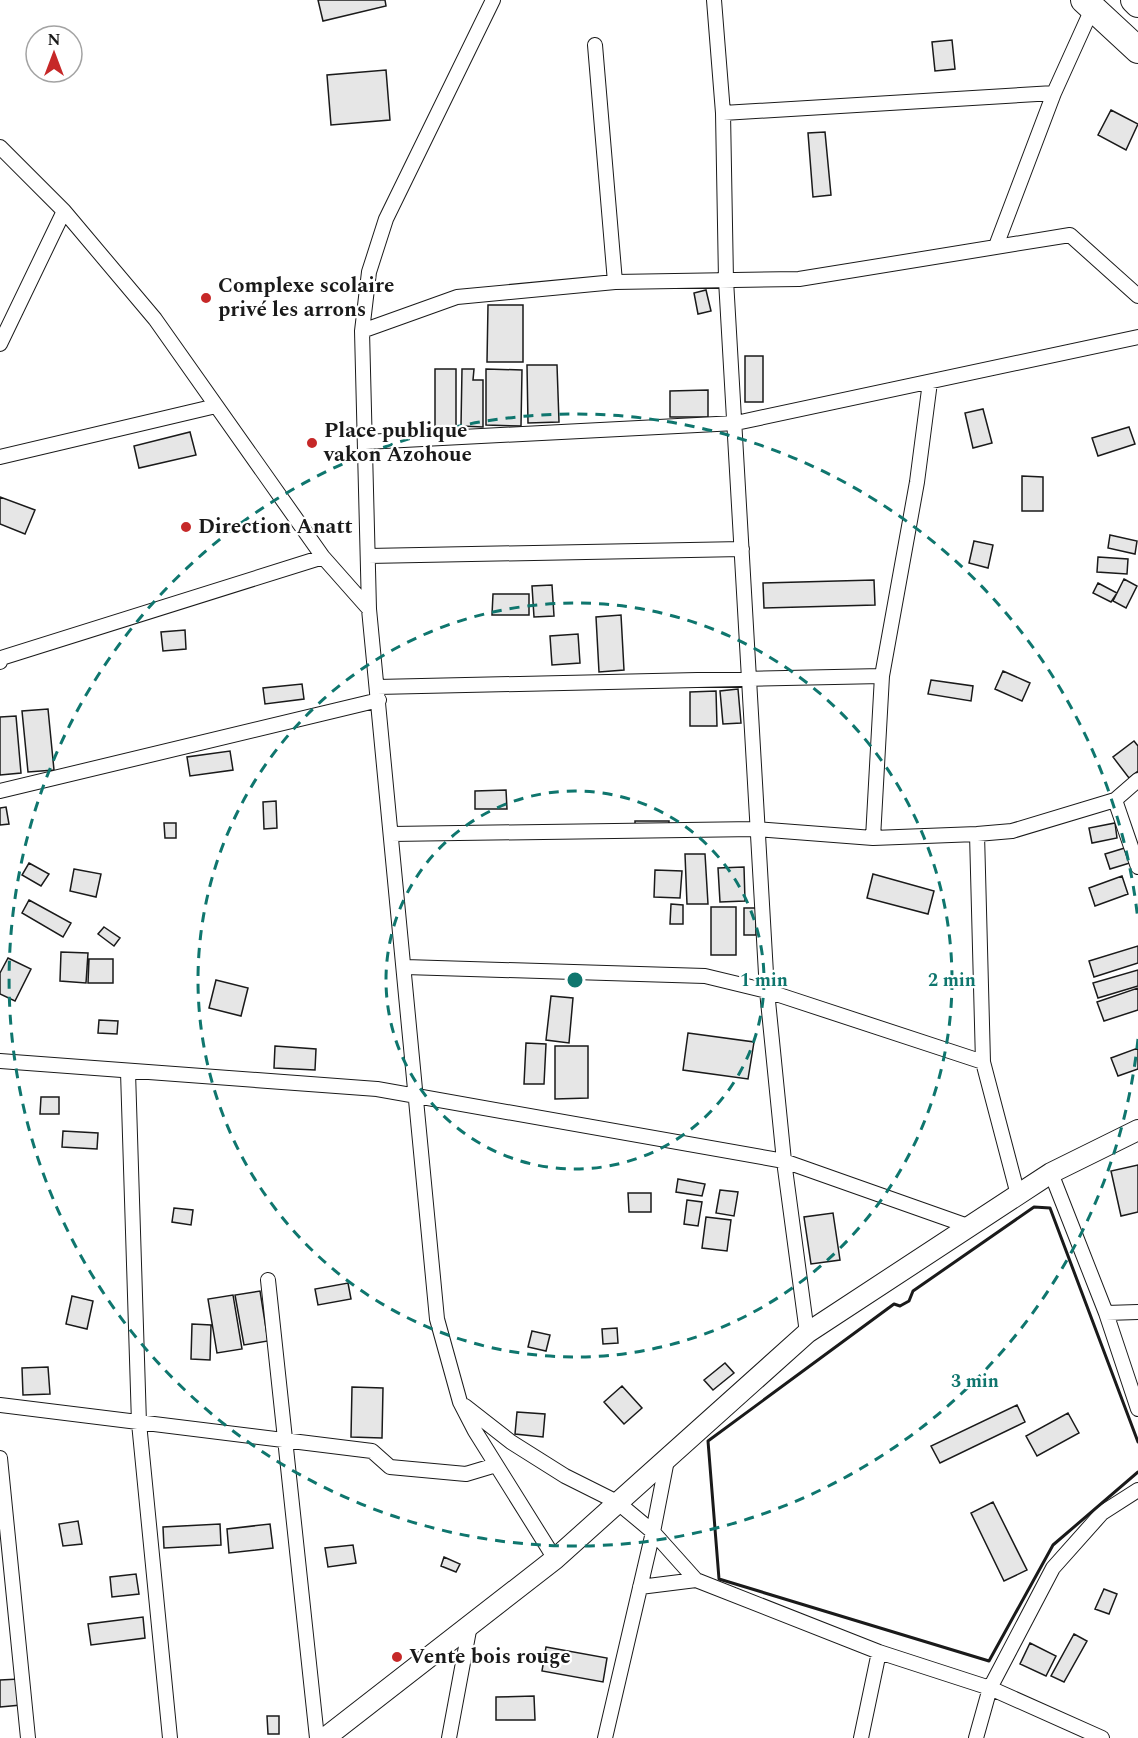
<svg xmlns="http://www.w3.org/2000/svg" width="1138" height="1738" font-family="Spectral,serif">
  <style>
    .building { fill: #e6e6e6; stroke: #1a1a1a; stroke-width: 1.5 }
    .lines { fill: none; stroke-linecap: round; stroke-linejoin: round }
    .street-casing { stroke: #1a1a1a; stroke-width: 16 }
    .secondary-casing { stroke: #1a1a1a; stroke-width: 22 }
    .highway-casing { stroke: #1a1a1a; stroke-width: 28 }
    .street { stroke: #fff; stroke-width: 14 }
    .secondary { stroke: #fff; stroke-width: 20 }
    .highway { stroke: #fff; stroke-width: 26 }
    .wall { stroke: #1a1a1a; stroke-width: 3 }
    .ring { fill: none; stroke: #0f766e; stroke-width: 3; stroke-dasharray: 10 8 }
    .poi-dot { fill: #c62828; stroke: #fff; stroke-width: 2 }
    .labels { text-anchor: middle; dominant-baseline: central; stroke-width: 4.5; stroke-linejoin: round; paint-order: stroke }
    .poi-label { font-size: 21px; font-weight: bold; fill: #1a1a1a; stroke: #fff; text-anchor: start }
    .centre { fill: #0f766e; stroke: #fff; stroke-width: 3 }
    .ring-label { font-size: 18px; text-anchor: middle; font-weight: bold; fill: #0f766e; stroke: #fff; stroke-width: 4.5; stroke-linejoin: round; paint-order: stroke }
  </style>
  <rect width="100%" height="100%" fill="#fff"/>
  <!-- building -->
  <path class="building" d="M318,0h67l1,6 -63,15z
    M952,40l3,29 -20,2 -3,-29z
    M386,70l4,50 -59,5 -4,-50z
    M1111,110l27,14 -12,26 -28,-15z
    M825,132l6,63 -18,2 -5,-64z
    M706,290l5,21 -13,3 -4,-21z
    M488,305h35v57h-36z
    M745,356h18v46h-18z
    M527,365h30l2,57 -31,1z
    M435,369h21v64h-21z
    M462,369h12l-1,11h10v47l-22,-1z
    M486,369l36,1 -1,56 -35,-1z
    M708,390v27h-38v-26z
    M983,409l9,34 -19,5 -8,-35z
    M1129,427l6,17 -37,12 -6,-18z
    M190,432l6,23 -57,13 -5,-22z
    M1022,476l21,1v34h-21z
    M0,497l35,13 -10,24 -25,-10z
    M1110,535l27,6 -2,13 -27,-6z
    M974,541l19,4 -5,23 -19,-5z
    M1098,557l30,2 -1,15 -30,-2z
    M1124,579l13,7 -11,22 -13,-7z
    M874,580l1,25 -111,3 -1,-25z
    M1098,583l19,10 -6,9 -18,-9z
    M552,585l2,31 -20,1 -2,-31z
    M493,594h36v21h-37z
    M621,615l3,55 -25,2 -3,-55z
    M185,630l1,19 -23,2 -2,-19z
    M578,634l2,29 -28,2 -2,-29z
    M1003,671l27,12 -8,18 -27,-12z
    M931,680l42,6 -2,15 -43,-7z
    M302,684l2,15 -39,5 -2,-16z
    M738,689l3,34 -18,1 -3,-33z
    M716,691l1,35h-27v-34z
    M48,709l6,61 -26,2 -6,-61z
    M16,716l5,57 -21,2v-58z
    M1134,741l4,5v25l-9,7 -16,-21z
    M230,751l3,19 -43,6 -3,-19z
    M506,790l1,19h-32v-18z
    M276,801l1,27 -13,1 -1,-27z
    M6,807l3,17 -9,1v-17z
    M635,821h34v14l-34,-1z
    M164,823h12v15h-11z
    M1115,823l2,15 -25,5 -3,-15z
    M1128,847l5,15 -23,7 -5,-15z
    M685,854h20l3,50h-21z
    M29,863l20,11 -8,12 -19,-11z
    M744,867l1,34 -25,1 -2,-34z
    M74,869l27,5 -5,23 -26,-6z
    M655,870l27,1 -2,27 -26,-1z
    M873,874l61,17 -6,23 -61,-16z
    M1122,876l6,18 -33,12 -6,-18z
    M29,900l42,23 -8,14 -41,-24z
    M671,904l12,1v19h-13z
    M711,907h25v48h-25z
    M744,908h12v27h-12z
    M104,927l16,11 -6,8 -16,-12z
    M1138,946v17l-44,14 -5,-16z
    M61,952l27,1 -2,30 -26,-2z
    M8,958l23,11 -16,32 -15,-7v-21z
    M89,959h24v24h-25z
    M1138,970v16l-40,12 -5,-15z
    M216,980l32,8 -7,28 -32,-8z
    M1138,988v22l-34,11 -7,-19z
    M551,996l22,2 -4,45 -23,-3z
    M99,1020l19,1 -1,13 -19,-1z
    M688,1033l66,9 -6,37 -65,-9z
    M526,1043l20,1 -2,40h-20z
    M275,1046l41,3 -1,21 -41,-2z
    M555,1046h33v52l-33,1z
    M1138,1048v21l-20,7 -7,-18z
    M41,1097h18v17h-19z
    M63,1131l35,2 -1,16 -35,-2z
    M1138,1165v47l-17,4 -10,-45z
    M678,1179l27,5 -3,12 -26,-4z
    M720,1190l18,2 -4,24 -18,-3z
    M628,1193h23v19h-22z
    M687,1200l15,2 -4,24 -14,-2z
    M174,1208l19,2 -2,15 -19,-3z
    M833,1213l7,47 -29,4 -7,-47z
    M706,1217l25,3 -4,31 -25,-3z
    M348,1283l3,16 -33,6 -3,-16z
    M260,1291l8,50 -24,4 -9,-50z
    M233,1295l9,54 -25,4 -9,-54z
    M72,1296l21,5 -6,28 -21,-5z
    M192,1324l19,1 -1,35 -19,-1z
    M617,1328l1,15 -15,1 -1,-15z
    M532,1331l18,4 -4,16 -18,-4z
    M725,1363l9,10 -21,17 -9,-10z
    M48,1367l2,27 -27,1 -1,-27z
    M622,1386l20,22 -18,16 -20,-22z
    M352,1387l31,1 -1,50 -31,-1z
    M1017,1405l8,17 -85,41 -9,-17z
    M517,1412l28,2 -2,23 -28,-3z
    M1068,1413l11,20 -42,23 -11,-20z
    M993,1502l34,68 -23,11 -33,-68z
    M78,1521l4,23 -19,2 -4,-22z
    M220,1524l1,21 -57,3 -1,-21z
    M270,1524l3,24 -44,5 -2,-24z
    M353,1545l3,18 -28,4 -3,-19z
    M444,1557l16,7 -4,8 -15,-6z
    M136,1574l3,20 -27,3 -2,-20z
    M1104,1589l13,5 -8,20 -14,-5z
    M143,1617l2,21 -54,7 -3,-21z
    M1074,1634l13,7 -23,41 -13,-6z
    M1030,1643l26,13 -10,20 -26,-12z
    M546,1647l61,11 -4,24 -61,-11z
    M19,1679l2,26 -21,2v-27z
    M534,1696l1,24h-39v-23z
    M267,1716h12v18h-11z"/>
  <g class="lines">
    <!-- street casing -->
    <g class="street-casing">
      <path id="street" d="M714,0l9,113 3,167 41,711 17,170 23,172
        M595,45l20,237
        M723,113l331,-20
        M0,147l64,64 91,108 168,238 -322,101 -1,4
        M996,246l58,-153 38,-84
        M362,331l95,-34 158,-15 184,-3 271,-44 68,61
        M0,344l64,-133
        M365,442l371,-19 402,-86
        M0,457l216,-51
        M368,556l374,-7
        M323,557l46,52 68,710 23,83 15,29 80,128
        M369,609l-7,-278 7,-59 17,-53 107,-219
        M377,687l505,-11
        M0,791l379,-91
        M1115,800l23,67
        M391,834l365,-5 117,9 104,-4 35,-3 103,-31 23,-20
        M977,834l6,228 35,133
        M873,838l9,-162 35,-194 13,-100
        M405,967l300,9 62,15 216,71
        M0,1061l377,28 407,72 184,65
        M128,1072l11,351 31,315
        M1051,1173l55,140 32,96
        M268,1280l49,458
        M1106,1313l32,-1
        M0,1405l372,46 18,16 76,7 30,-9
        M465,1406l46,36 54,34 52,26 36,30 43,48 183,72 111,36 112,50
        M0,1458l28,280
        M640,1587l56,-7
        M449,1738l21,-113
        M605,1738l48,-206 14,-72
        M861,1738l18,-86
        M976,1738l14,-50 63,-120 49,-55 36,-23"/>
    </g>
    <!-- secondary casing -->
    <g class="secondary-casing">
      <path id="secondary" d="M325,1738l230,-179 252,-226 244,-160 87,-43"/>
    </g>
    <!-- highway casing -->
    <g class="highway-casing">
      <path id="highway" d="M1084,0l54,50
        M1134,0l4,4"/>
    </g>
    <!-- street -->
    <use href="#street" class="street"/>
    <!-- secondary -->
    <use href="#secondary" class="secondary"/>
    <!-- highway -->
    <use href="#highway" class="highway"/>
    <!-- wall -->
    <path class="wall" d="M1138,1442l-88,-234 -16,-1 -121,84 -4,10 -9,5 -6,-2 -186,137 11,138 270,82 64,-116 85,-73"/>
  </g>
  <!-- distance rings -->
  <g class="ring">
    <circle cx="575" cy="980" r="189"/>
    <circle cx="575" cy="980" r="377"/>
    <path d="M1138 1039A566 566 0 1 1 1138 921"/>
  </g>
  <!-- markers -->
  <g class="poi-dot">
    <circle cx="206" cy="298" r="6"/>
    <circle cx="312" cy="443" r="6"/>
    <circle cx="186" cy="527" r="6"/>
    <circle cx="397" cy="1657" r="6"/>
  </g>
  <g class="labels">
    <!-- poi labels -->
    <g class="poi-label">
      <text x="218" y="286">Complexe scolaire<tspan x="218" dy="24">privé les arrons</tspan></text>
      <text x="324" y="431">Place publique<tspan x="324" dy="24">vakon Azohoue</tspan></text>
      <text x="198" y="527">Direction Anatt</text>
      <text x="409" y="1657">Vente bois rouge</text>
    </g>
  </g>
  <circle cx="575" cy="980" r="9" class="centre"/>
  <g class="ring-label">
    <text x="764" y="986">1 min</text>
    <text x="952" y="986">2 min</text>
    <text x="975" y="1387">3 min</text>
  </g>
  <!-- north arrow -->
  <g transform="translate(54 54)"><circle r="28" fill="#ffffff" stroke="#a3a3a3" stroke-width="1.5"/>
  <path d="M0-4.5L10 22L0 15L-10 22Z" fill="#c62828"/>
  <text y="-9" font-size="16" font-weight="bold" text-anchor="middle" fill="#1a1a1a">N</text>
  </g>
</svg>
